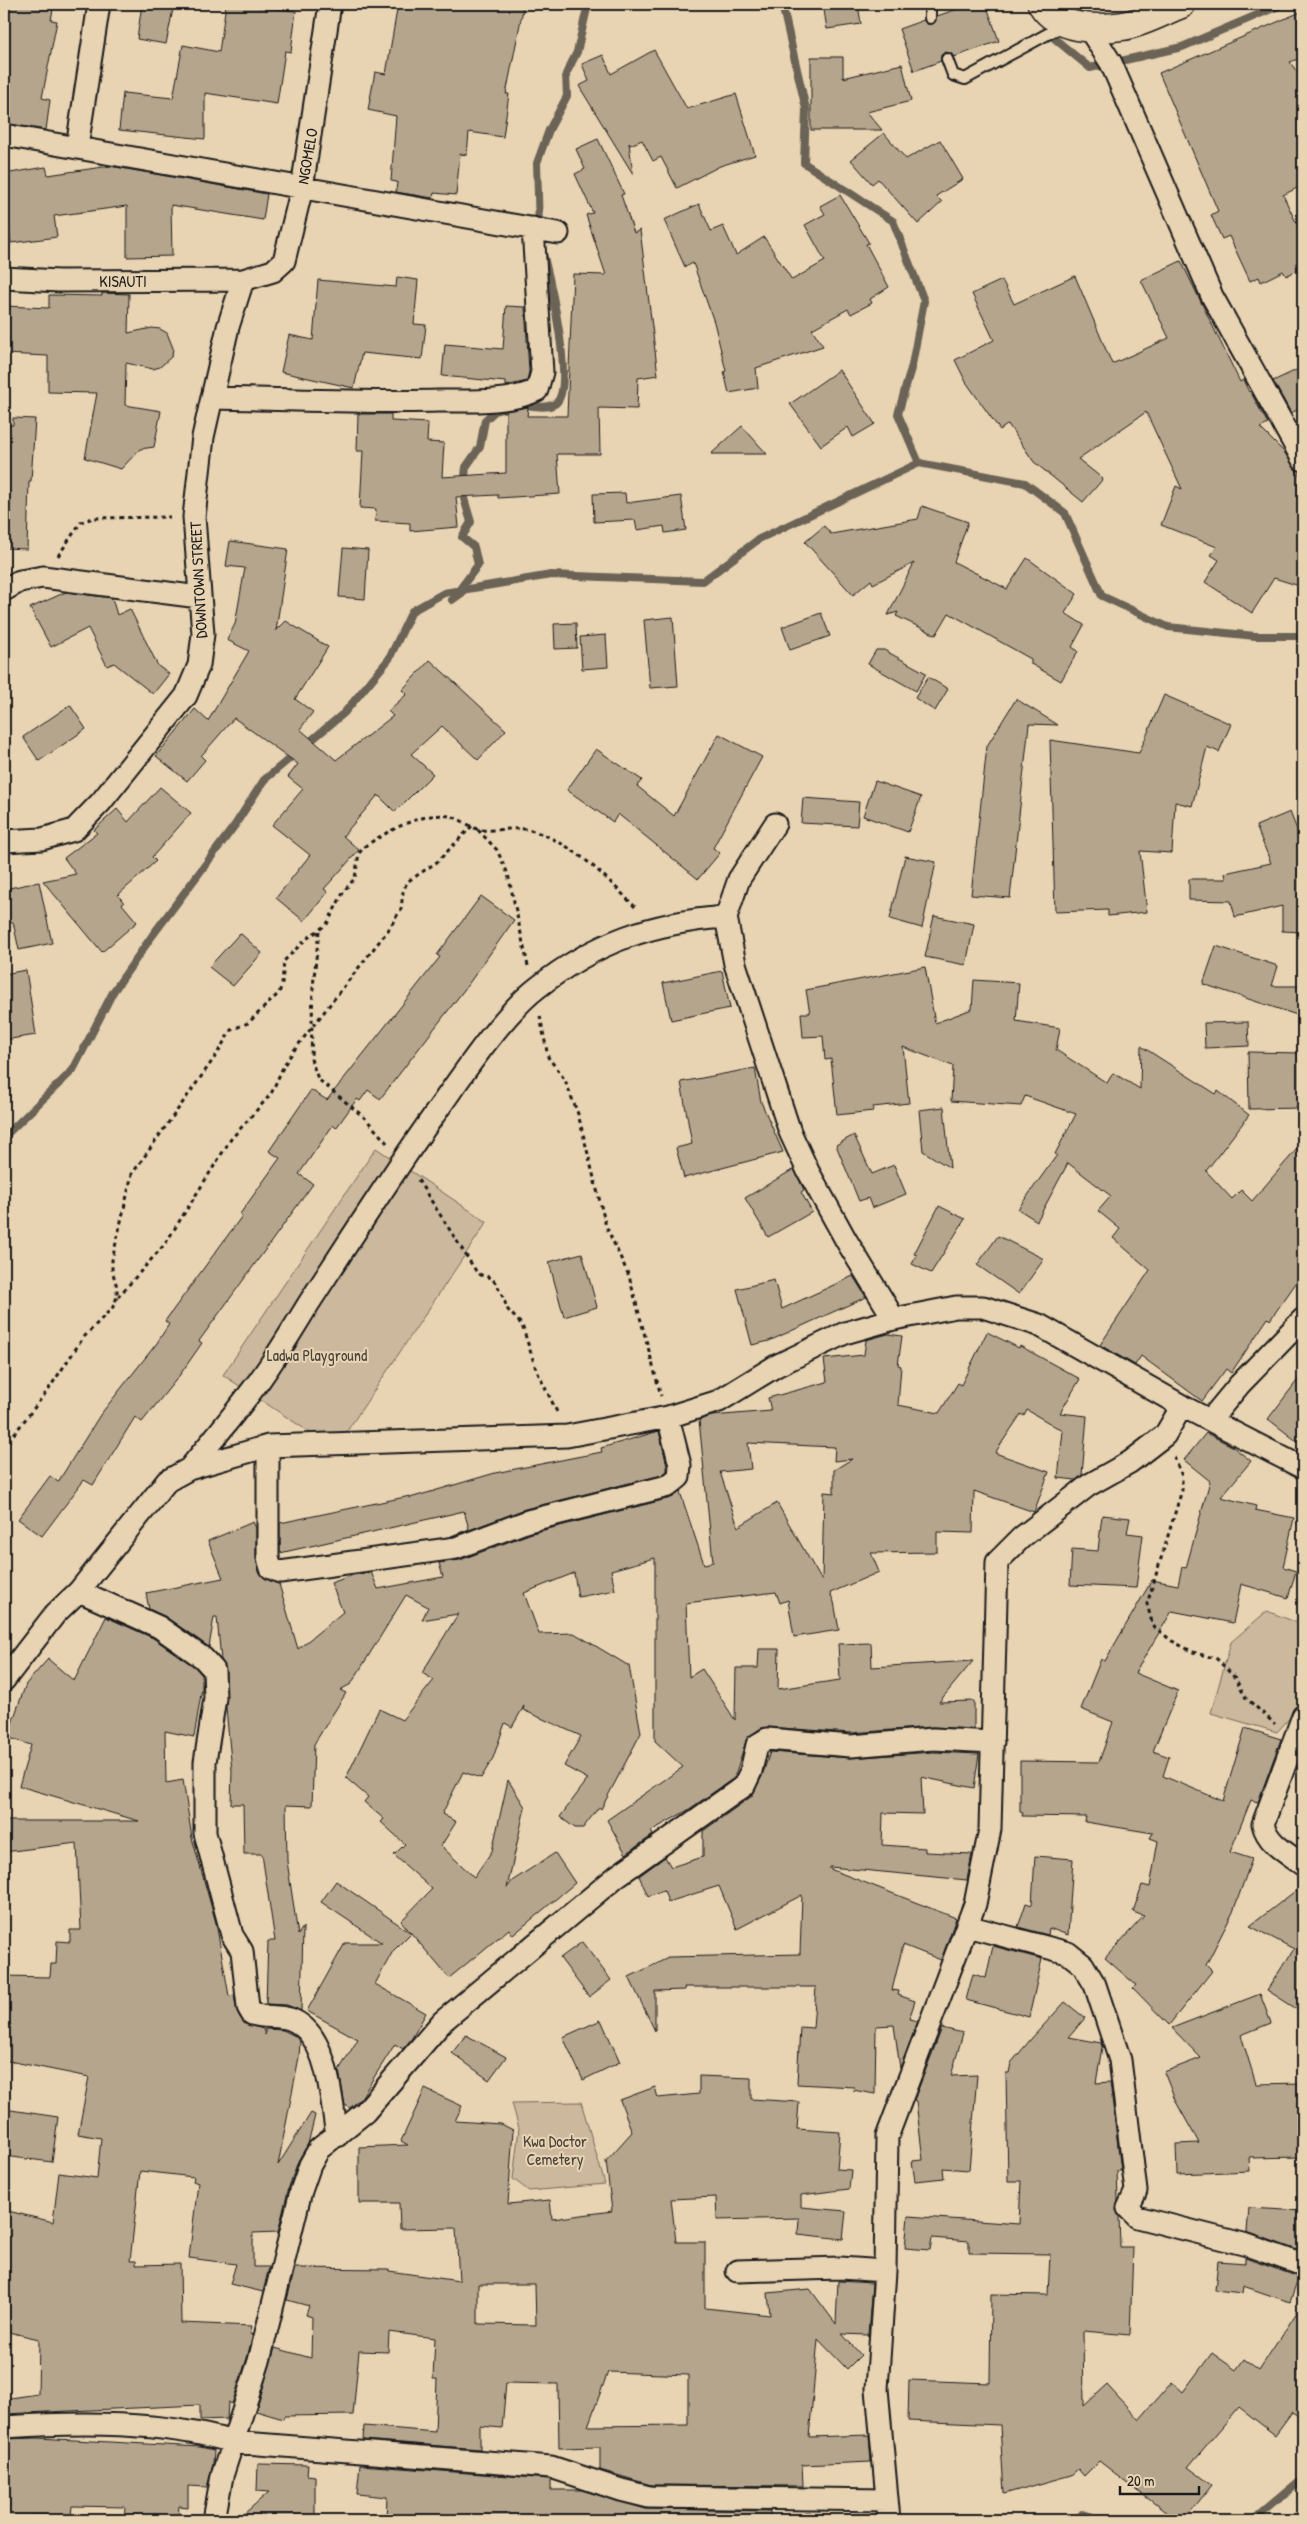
<svg xmlns="http://www.w3.org/2000/svg" width="1307" height="2524" font-family="'Patrick Hand',sans-serif">
  <style>
    .green { fill: #cbb89d; stroke: #746a5c }
    .lines { fill: none; stroke-linecap: round; stroke-linejoin: round }
    .stream { stroke: #6b6356; stroke-width: 8 }
    .building { fill: #b5a58d; stroke: #1c1c1c; fill-rule: evenodd }
    .lane-casing { stroke: #1c1c1c; stroke-width: 14 }
    .street-casing { stroke: #1c1c1c; stroke-width: 25 }
    .secondary-casing { stroke: #1c1c1c; stroke-width: 31 }
    .path { stroke: #1c1c1c; stroke-width: 3; stroke-dasharray: 4 4; stroke-linecap: butt }
    .lane { stroke: #e8d3b2; stroke-width: 10 }
    .street { stroke: #e8d3b2; stroke-width: 21 }
    .secondary { stroke: #e8d3b2; stroke-width: 28 }
    .labels { text-anchor: middle; dominant-baseline: central; stroke-width: 4; stroke-linejoin: round; paint-order: stroke }
    .street-label { font-size: 16px; fill: #1c1c1c; stroke: #e8d3b2 }
    .park-label { font-size: 16px; fill: #48433c; stroke: #e8d3b2 }
  </style>
  <rect width="100%" height="100%" fill="#e8d3b2"/>
  <filter id="ink" filterUnits="userSpaceOnUse"><feTurbulence type="fractalNoise" baseFrequency=".02" numOctaves="2"/><feDisplacementMap in="SourceGraphic" scale="10" xChannelSelector="R" yChannelSelector="G"/><feConvolveMatrix kernelMatrix="1 2 1 2 8 2 1 2 1" color-interpolation-filters="sRGB"/></filter>
  <g filter="url(#ink)">
    <!-- green -->
    <path class="green" d="M376,1148l111,74 -152,227 -112,-74z
      M1267,1611l36,14v78l-26,29 -66,-19 20,-71z
      M581,2102l24,82 -76,7 -16,-12 6,-51 -7,-25z"/>
    <g class="lines">
      <!-- stream -->
      <path class="stream" d="M782,4l24,105 -2,54 89,58 31,80 -12,64 -14,49 21,49
        M1049,28l6,11 35,29 92,-21 101,-43
        M539,228l-2,-65 12,-33 18,-34 -1,-22 11,-22 11,-48
        M519,404c10,1 28,6 37,-1 19,-16 -6,-122 -12,-146
        M452,600l10,-7 -2,-4 18,-24 -4,-18 -12,-10 9,-15 -8,-27 3,-28 14,-20 5,-27 10,-9 13,-4
        M4,1137l69,-67 40,-78 39,-56 83,-111 29,-45 80,-67 45,-54 23,-48 32,-18 107,-18 152,6 56,-42 160,-76 106,20 40,30 37,83 66,31 87,9h48
        M1082,2514l19,6
        M1253,2520l50,-42"/>
    </g>
    <!-- building -->
    <path class="building" d="M4,4h50l-3,16 6,1 -15,77 8,2 -4,30 -42,-7z
      M142,4h32l-8,40 -29,-5z
      M226,4h32v3l38,4 -5,41 -6,-1 -8,53 -72,-11v46l-86,-9 4,-37 50,5 10,-53 36,7z
      M398,4h126l-18,90h3l-6,43 -34,-5 -2,23 -7,-1 -4,41 -22,-2 -1,5 -37,-6 1,-10 -6,-1 5,-65 -28,-6 7,-38 11,2z
      M823,4h35l3,20 -34,5z
      M972,4h14l13,37 -45,16 -3,-4 -6,-1 -4,3v6l-27,10 -15,-42 25,-9 3,4h6l4,-8z
      M1303,11v46l-13,5 13,19v104l-20,10 20,42v30l-17,9 -3,-5 -22,11 -2,-5 -9,4 -21,-45 -7,3 -11,-24 7,-4 -59,-138z
      M654,50l33,59 49,-15 19,61 -35,11 -43,22 -16,-31 -8,4 -11,-21 -12,5 -1,-2 4,31 -54,-88 10,-5 -7,-17 21,-9 8,19z
      M811,57h32v21l59,-14 9,37 -44,11 15,18h-71z
      M884,133l22,26 34,-19 23,39 -27,17 6,6 -24,22 -40,-45 -6,5 -21,-24z
      M598,139l26,55 -3,1 13,38 6,-3 18,145 -20,3 -1,31 -38,-1 1,46h-43l3,40 -62,4v-3l-42,2 3,30 -49,4v-8l-35,-2 1,-12 -16,-1 3,-57h-6l1,-37h33v7l37,2 -1,19 17,1 -2,34 64,-4v-62l22,-4 -1,9h40l6,-142 33,1 -20,-60 7,-2 -18,-39 10,-5 -9,-20z
      M110,166l157,28 -4,26 -92,-15 1,51 -45,1v-51l-73,10 3,21 -46,6 -7,-50v-19l42,-7 2,8z
      M840,195l29,48 -3,1 23,43 -19,12 2,4 -21,11 -3,-5 -36,20 11,17 -67,22 2,20 -29,5 -5,-21 2,-1 -12,-49 -21,-59 -8,4 -21,-47 35,-16 12,27 12,-5 13,29 28,-18 28,43 33,-19 -20,-36 20,-11 -5,-8z
      M1181,261l59,121 3,-2 6,12 1,-1 18,33 -8,4 24,24 19,28v107l-29,-9 -22,35 -47,-31 14,-22 -8,-5 6,-8 -56,-22 15,-39 6,3 -36,-77 -68,47 25,20 -20,23 -49,-40 -26,-38 -8,6 -34,-48 -11,-22 39,-20 -22,-46 30,-14 12,24 61,-28 37,88 57,-26 -28,-58z
      M397,277l21,3 -4,44 12,1 -4,34 -60,-6 -8,35 -73,-16 8,-37 24,5 5,-60 78,7z
      M102,293l27,1 -1,39 24,-5 8,1 7,4 6,15 -1,8 -12,11 -7,2 -27,-6 -1,42 36,6 -7,36 -14,2 -19,20 -36,-11 12,-65 -49,-1v-36l-44,-2v-48l45,2v-13l53,1z
      M506,306l19,1 4,64 -2,10 -21,5v-4l-64,-6 3,-32 58,5z
      M1303,367v40l-12,6 -18,-32z
      M839,370l36,54 -22,13 -5,-10 -27,19 -31,-42z
      M13,418l22,1 -4,62h-2l-2,68 -23,-1v-123h9z
      M742,426l25,28h-56z
      M625,493l1,10 55,-7 5,34 -21,3 -1,-7 -27,4 -2,-10 -41,2 -1,-28z
      M922,506l46,16 -14,40 53,27 20,-31 50,36 -12,19 19,12 -12,22 6,4 -17,30 -30,-17v-5l-82,-46 -13,22 -40,-19 2,-4 -10,3 26,-52 -41,21 -2,-4 -18,15 -48,-53 19,-16 7,8 87,-15z
      M230,541l58,8 -12,82 10,-10 42,26 -33,52 18,13 -13,17 36,31 57,-44 -5,-5 19,-17 -5,-4 28,-30 76,70 -28,30 -36,-34 -31,28 22,20 -38,38 -17,-17 -35,41 16,14 -35,39 4,3 -24,29 -28,-23 34,-43 -38,-30 31,-36 -15,-12 10,-13 -64,-46 -33,38 4,4 -18,21 -31,-25 39,-47 13,12 41,-70 -22,-11 8,-16 10,-56 -19,-2z
      M343,548l25,2 -3,49 -26,-2z
      M66,592l46,6 5,17 13,-6 28,57 11,8 -16,20 -39,-31 -7,3 -19,-38 -37,19 -21,-39z
      M821,613l9,23 -40,14 -8,-23z
      M673,617l5,69 -28,2 -6,-68z
      M576,623l1,25 -22,1 -1,-25z
      M606,635l2,32 -26,2 -2,-32z
      M876,650h8l42,23 -10,18 -48,-27z
      M928,677l20,12 -13,22 -20,-13z
      M1164,695l67,29 -12,28 -12,-5 -15,59 -17,-4 -3,51 -32,-2 7,61 -39,4v-6l-53,2 -5,-172 89,13z
      M1016,699l42,26 -29,-1 -19,174 -39,-3 16,-149z
      M70,705l16,24 -47,32 -16,-24z
      M719,734l43,23 -49,91 7,5 -22,26 -80,-65 -5,8 -46,-32 29,-41 46,31 -5,6 37,30z
      M875,781l46,16 -13,35 -45,-16z
      M160,787l31,26 -39,44 4,4 -38,34 6,8 -2,1 15,18 -35,30 -59,-71 33,-7 -12,-16 33,-25 -3,-3 23,-21 11,13z
      M803,798l56,4 -2,24 -56,-3z
      M1290,812l13,33v87l-21,-1v-25l-47,11 -4,-16 -42,-1v-21h37l-1,-6 46,-10 -15,-37z
      M905,856l31,6 -14,66 -32,-9z
      M39,882l13,61 -33,7 -6,-28 -9,2v-35z
      M481,896l33,24 -47,66 -87,113 -12,-9 -8,11 -3,-2 -21,29 -3,-3 -34,49 14,10 -114,157 3,2 -23,33 -37,46 -7,-5 -42,68 -9,-5 -42,56 -24,-17 32,-43 8,6 42,-67 57,-72 12,-19 -4,-3 77,-105 -2,-2 40,-56 -11,-7 42,-61 16,10 113,-143 -3,-2z
      M934,916l40,8 -8,41 -41,-8z
      M240,933l22,20 -29,33 -24,-19z
      M1216,946l62,20 -6,20h31v31l-100,-33z
      M925,967l10,56 37,-14 2,-29 45,3 -3,38 44,7 -4,22 51,33 6,-10 27,16 1,-43 75,48 2,-3 31,24 -43,56 26,28 9,-9 11,11 51,-59v131l-33,47 -2,-2 -37,55 -5,-4 -24,32 -61,-45 -6,9 -35,-20 50,-75 -37,-32 7,-9 -22,-18 13,-15 -43,-33 -31,58 -19,-12 39,-54 -2,-1 21,-40 -51,-18 -4,10 -70,-5 2,-35 -50,-19 6,56 -36,4v4l-36,4 -6,-56 -6,1 -2,-24 -20,1 -2,-24h9l-4,-23z
      M26,970l10,65 -32,5v-66z
      M722,971l8,37 -59,12 -8,-37z
      M1248,1022l1,24 -44,2 -1,-25z
      M1248,1052l55,1v55l-54,1z
      M755,1068l6,34 22,50 -99,26 -8,-30 16,-4 -11,-62z
      M944,1107l6,61 -27,-17 -4,-41z
      M854,1135l18,39 22,-9 12,29 -34,14 -4,-10 -9,3 -23,-56z
      M794,1169l10,21 -3,2 11,20 -44,25 -23,-39z
      M939,1206l26,13 -34,54 -19,-9 5,-9 -3,-1z
      M998,1236l46,23 -25,35 -42,-29z
      M582,1253l15,54 -33,10 -15,-55z
      M853,1276l13,21 -97,44 -17,4 -15,-56 37,-9 8,29z
      M987,1332l32,16 1,-2 60,33 -20,34 27,3 -5,59 -6,5 -18,-2 5,-47 -36,-21 -3,6 -3,-2 -26,39 54,19 -15,40 -60,-21 -1,42 -36,-1v20l-66,1 8,19 -49,21 4,9 5,28 -45,7 -6,-37 -8,3 -4,-11 -90,11 3,74 13,-8 33,51 1,-52h22l1,-19h20l-1,40 62,-9 -2,-36 33,-1 1,24 101,-6 -34,41 35,-1v28l-42,-2 -81,6 -83,-6 -7,1 -14,10 -13,40 -46,32 -37,21 2,4 -27,19 -19,-34 76,-53 -28,-26v-183l-44,12 4,20 -37,7 -4,-24 -50,20 15,41 35,-1 55,33 12,67 -40,76 -2,-2 -16,21h-8l-15,-11 28,-38 -24,-13 17,-30 -58,-26 1,-4 -12,21 -7,-4 -12,35 -12,20 -18,-6 -21,42 14,8 -15,24 33,31 18,-26 16,-71 17,27 -18,81 5,-7 43,-28 20,30 -62,52 -4,-6 -60,49 -48,-57 31,-32 -38,-34 11,-11 -24,-22 3,-3 -20,-17 4,-5 -22,-19 33,-69 23,11 32,-40 -12,-7 36,-59 -36,6 6,-13 -22,-12 -55,89 -11,6 6,3 -32,51 -2,62 -26,-1 1,56 11,74 5,-8 -2,84 -14,-6 -21,-1 2,-63h7l-13,-87h-18l-1,-50h-12l1,-33 -6,-63v-38l-5,-10 -4,-43h-3l-5,30 -43,-30 -17,-8 -3,-16 77,-15 -15,-37 45,-19 3,6v30l3,14 7,7 13,5 19,65 45,-37 -12,-29 22,-8 18,-3 7,17 65,-12 -4,-14 21,-3 72,-27 139,-35 9,-6 24,72 9,-2 -14,-142 13,-4 59,-5 -3,-13 59,-16 -3,-23 40,-4 2,-15 22,-6 14,2 -4,29 3,1 -3,39 41,8 19,-30 3,2zM748,1443l87,4 -1,14 18,-2 -18,11v23l-10,-1 -2,89 -45,-78 -39,24 -18,-55 31,-3z
      M1303,1373v73l-35,-27z
      M659,1431l8,35v5l-5,4 -137,34 -72,27h-2l18,-7 -5,-18 -184,42v-30l130,-27v2l85,-25 107,-21 -1,-4z
      M1206,1433l26,13 19,15 -30,36 35,9 -1,4 39,8 -11,49 13,4 -8,27 -47,-14 -8,39 -61,-12 -37,62 43,18 -25,60 16,6 -6,19 60,25 22,-73 36,11 -23,63 -7,-2 -21,52 22,7 -19,53 -27,53 6,6 -43,54 -36,-37 3,-3 -31,-27 39,-42 -11,-4 9,-27 8,2 8,-46 -8,-3 3,-5 -68,-11 1,-5 -64,-1 1,-3 -3,-1v-51l79,1 14,-40 -32,-13 20,-50 4,2 47,-81 26,5 4,-18 4,1 24,-87 -26,-21z
      M1102,1515l28,3 -3,15 16,2 -7,53 -66,-3 2,-36 26,2z
      M106,1617l47,21 42,29 7,8v13l-8,49 -29,-6 1,52 17,-3 9,58 24,85 13,73 5,-1 3,18 8,11 18,5 2,6v-6l18,1 12,6 5,6 -1,15 -21,108 33,-52 4,2 -7,29 -10,17 -9,26 -11,45 -25,1v34h16l-6,25 -33,-8 6,-20 -47,-6 9,-75 -5,-2 1,-4 -54,-6 -10,90h6v4l44,-1 1,59 71,3 -2,8h3l-6,24 -15,46 -4,-2 -1,17 -27,1v-15l-196,9v-15l34,-5 1,-55 -35,-8v-121l49,12 6,-49 38,5 4,-40 -23,-4 11,-57 -85,-17v-84l46,1 1,-13h5l1,-23 13,1v-12h11l-4,-87 -73,9v-31h135l-120,-35 12,-41 -24,-8 19,-53 22,-25 26,22z
      M770,1752l80,6 83,-6 46,2 -5,34 -53,-11 2,37 -40,-1 -1,32 43,3v4l47,2 -5,26 -137,-13v2l126,49 -15,42 -38,-15 -11,45 7,1 -1,4 17,6 -6,18 9,2 -18,47 -6,-43 -18,1 -1,68 -22,-4 1,-3 -57,-3 3,-57 13,1 3,-41h-132l1,3 -30,1v40l-26,-54 41,-20 130,-3 2,-59 -65,34 -18,-43 -51,16 -4,-12 -16,6 -9,-20 26,-19 6,10 32,-10v-26l49,-35 10,-20z
      M1035,1856l38,3 -5,76 -19,-7 -1,7 -30,-8 8,-24 6,2z
      M336,1881l75,52 -18,18 -18,33 51,29 -14,25 -9,11 -8,-5 -34,54 -11,10 -5,-3 -6,-35 19,-31 -51,-28 38,-68h37l-61,-41z
      M1303,1885v128l-36,-23 27,-41 -44,-23z
      M582,1942l29,38 -22,17 -29,-39z
      M993,1946l49,13 -13,58 -63,-17 7,-26 13,4z
      M1260,1994l11,29 -30,12 15,49 47,-1v74l-54,1 1,13 -73,3 -1,-30 23,-1 -24,-43 -11,-28 37,-14 -29,-30z
      M1065,2002l20,16 -16,19 32,6 1,4 -6,36 14,-1 11,89h-4l1,29 -2,10 3,6 1,31h13l-3,88 -47,-4 1,75 23,-21 32,35 33,-38 11,10 29,-39 24,17 8,-11 15,11 44,-67v116l-11,-7 -17,23 -36,-28 -51,60 24,18 -28,35h-8l-77,-59 -15,15 -6,-7 -7,6 -67,19 -4,-69 -92,-4 1,-41 81,3 1,-89 57,1 2,-41 -81,-1v-12l-37,-3 -2,12 -25,-2 3,-32 111,8 2,-43h-13l-2,-108h3l2,-10 20,-24z
      M601,2020l19,42 -37,18 -20,-43z
      M942,2028l21,5 -12,43 26,-1 -8,95 -26,-2 1,10 -29,3 -3,-20 11,-1 -7,-59 -2,-1z
      M466,2035l40,22 -17,23 -37,-27z
      M699,2076l52,2v21l48,3 -2,27 43,3 -3,37 14,1 -2,19 -48,6v12l45,4 -3,28 -45,-5 1,-16 -82,2 -1,-23 -45,2 5,43h29v66l65,7 -2,-22 42,-4 26,35 2,-43 34,2 -4,52 -26,-1 19,21 -14,14 -29,-30 -9,98 60,-2 2,27 -69,3 1,21 -152,-1 -51,-15v-23l-41,1 -1,-64 -52,-1 -4,45 -22,-2v23l-117,-9 1,-14 71,6 2,-53h-4l2,-41 -46,-6 -1,20 -29,-1 -6,64 -69,1 -1,3 -27,-8 19,-63 36,10 1,-41 -6,-2 3,-9 -22,-6 8,-32 94,1v2l70,10 -3,-53 -56,1 -1,-26h-40v-56l49,-2 -7,-4 24,-52 37,17 -7,15 46,3 12,6 -5,74 42,-4 2,19 60,-8 -6,-50 26,-29 -12,-32 35,-13 3,11 41,-4zM478,2284h57l1,41 -58,-1zM608,2372l80,3v50l-100,1z
      M4,2109l54,8 -6,45 -48,-6z
      M1249,2208l54,3v41l-56,-20z
      M1245,2258l54,19 -9,25 -47,-16 -1,7 -27,-3 3,-29 27,2z
      M38,2438l162,9 14,3 -1,14 -6,23 -19,-1v21l-9,-1 -1,14h-54l1,-13 -53,-1 -1,10 -41,-1 1,5h-27v-81z
      M258,2464l50,1 -1,10 8,1v44h-78l32,-28 -12,-1z
      M360,2465l189,14 2,1v10h30l65,19 124,2v9h-384l1,-23 -30,-3z"/>
    <g class="lines">
      <!-- lane casing -->
      <g class="lane-casing">
        <path id="lane" d="M930,4v14
          M947,59l6,16 12,4 99,-54"/>
      </g>
      <!-- street casing -->
      <g class="street-casing">
        <path id="street" d="M1088,27l23,36 101,233 91,164
          M4,135l554,98
          M77,147l22,-143
          M4,278l55,3 184,-1 30,-9 11,-10 18,-73 28,-184
          M213,398c75,1 151,5 226,3 29,0 72,2 98,-11l5,-18 -9,-144
          M4,590l16,-9 23,-4 156,20
          M775,824l-36,55 -13,38 9,47 55,168 18,39 38,69 48,79
          M4,841l38,-2 32,-9 27,-28 85,-106 13,-31 4,-31 -9,-117 9,-80 25,-110 15,-47
          M1211,1419l29,-35 63,-65
          M268,1446v112l3,10 9,4 176,-24 72,-27 140,-35 11,-9 1,-12 -12,-48
          M189,1469c24,-29 48,-58 70,-88 18,-25 34,-52 50,-78 41,-63 81,-126 125,-188 27,-38 67,-99 103,-127 58,-46 116,-66 189,-71
          M79,1591l80,36 44,31 11,12 1,28 -10,64v71l27,102 10,16 6,56 4,7c12,4 26,1 38,5 39,14 41,81 47,117
          M4,1680l51,-66 24,-23 88,-110 22,-12 79,-23 299,-10 101,-19 51,-16 57,-35 69,-33 49,-14 62,-12h27l56,18 143,81 121,62
          M1303,1716l-40,108c4,19 25,30 40,41
          M967,1926l101,27 15,12 12,20 25,75 16,131 -8,17 9,9 110,28 56,20
          M737,2271l103,-3 45,3
          M4,2427c74,-5 158,-6 229,15l318,25 70,23 28,7 238,3
          M214,2520l8,-44 37,-115 42,-170 9,-26 9,-16 46,-37 78,-91 174,-145 127,-90 7,-15 6,-26 10,-6 84,7 82,-7 60,3
          M889,2520l-12,-131 8,-118 2,-134 88,-233 15,-75 7,-267 25,-25 67,-52 41,-23 35,-27 17,-29"/>
      </g>
      <!-- secondary casing -->
      <g class="secondary-casing">
        <path id="secondary" d="M1042,4c16,26 54,26 81,22 19,-3 40,-15 58,-22"/>
      </g>
      <!-- path -->
      <path class="path" d="M58,556l23,-34 12,-4 77,-1
        M478,830l19,20 11,24 20,92
        M319,931l-6,56 -2,72 7,20 47,39 22,25
        M540,1016l8,41 17,23 13,34 28,112 23,50 32,120
        M418,1180l58,91 5,4 11,3 8,12 8,20 14,15 14,44 21,43
        M118,1297l47,-53 66,-105 40,-45 13,-29 11,-16 94,-120 12,-20 2,-17 4,-10 30,-20 35,-36
        M4,1447l44,-57 35,-52 30,-31 4,-10v-10l-5,-17v-10l20,-86 83,-117 16,-27 17,-7 31,-30 3,-9 2,-23 21,-21 22,-16 17,-33 11,-13 4,-25 6,-7c23,-15 61,-37 88,-29 9,3 16,9 24,12 13,4 36,-3 53,1 43,12 77,48 107,79
        M1174,1457l8,19v14l-35,114 6,22 19,15 21,11 24,7 18,19 11,20 29,26"/>
      <!-- lane -->
      <use href="#lane" class="lane"/>
      <!-- street -->
      <use href="#street" class="street"/>
      <!-- secondary -->
      <use href="#secondary" class="secondary"/>
    </g>
  </g>
  <g class="labels">
    <!-- street labels -->
    <g class="street-label">
      <text transform="translate(307 156) rotate(-80)">NGOMELO</text>
      <text x="123" y="281">KISAUTI</text>
      <text transform="translate(198 580) rotate(-93)">DOWNTOWN STREET</text>
    </g>
    <!-- park labels -->
    <g class="park-label">
      <text x="317" y="1355">Ladwa Playground</text>
      <text x="555" y="2141">Kwa Doctor<tspan x="555" dy="18">Cemetery</tspan></text>
    </g>
  </g>
  <!-- margin -->
  <rect width="1307" height="2524" fill="none" stroke="#e8d3b2" stroke-width="20"/>
  <rect x="10" y="10" width="1287" height="2504" fill="none" stroke="#1c1c1c" stroke-width="2" filter="url(#ink)"/>
  <!-- scale -->
  <path d="M1120 2486v8h79v-8" fill="none" stroke="#1c1c1c" stroke-width="2.5"/>
  <text x="1127" y="2486" font-size="15" fill="#1c1c1c" stroke="#e8d3b2" stroke-width="4" paint-order="stroke">20 m</text>
</svg>
